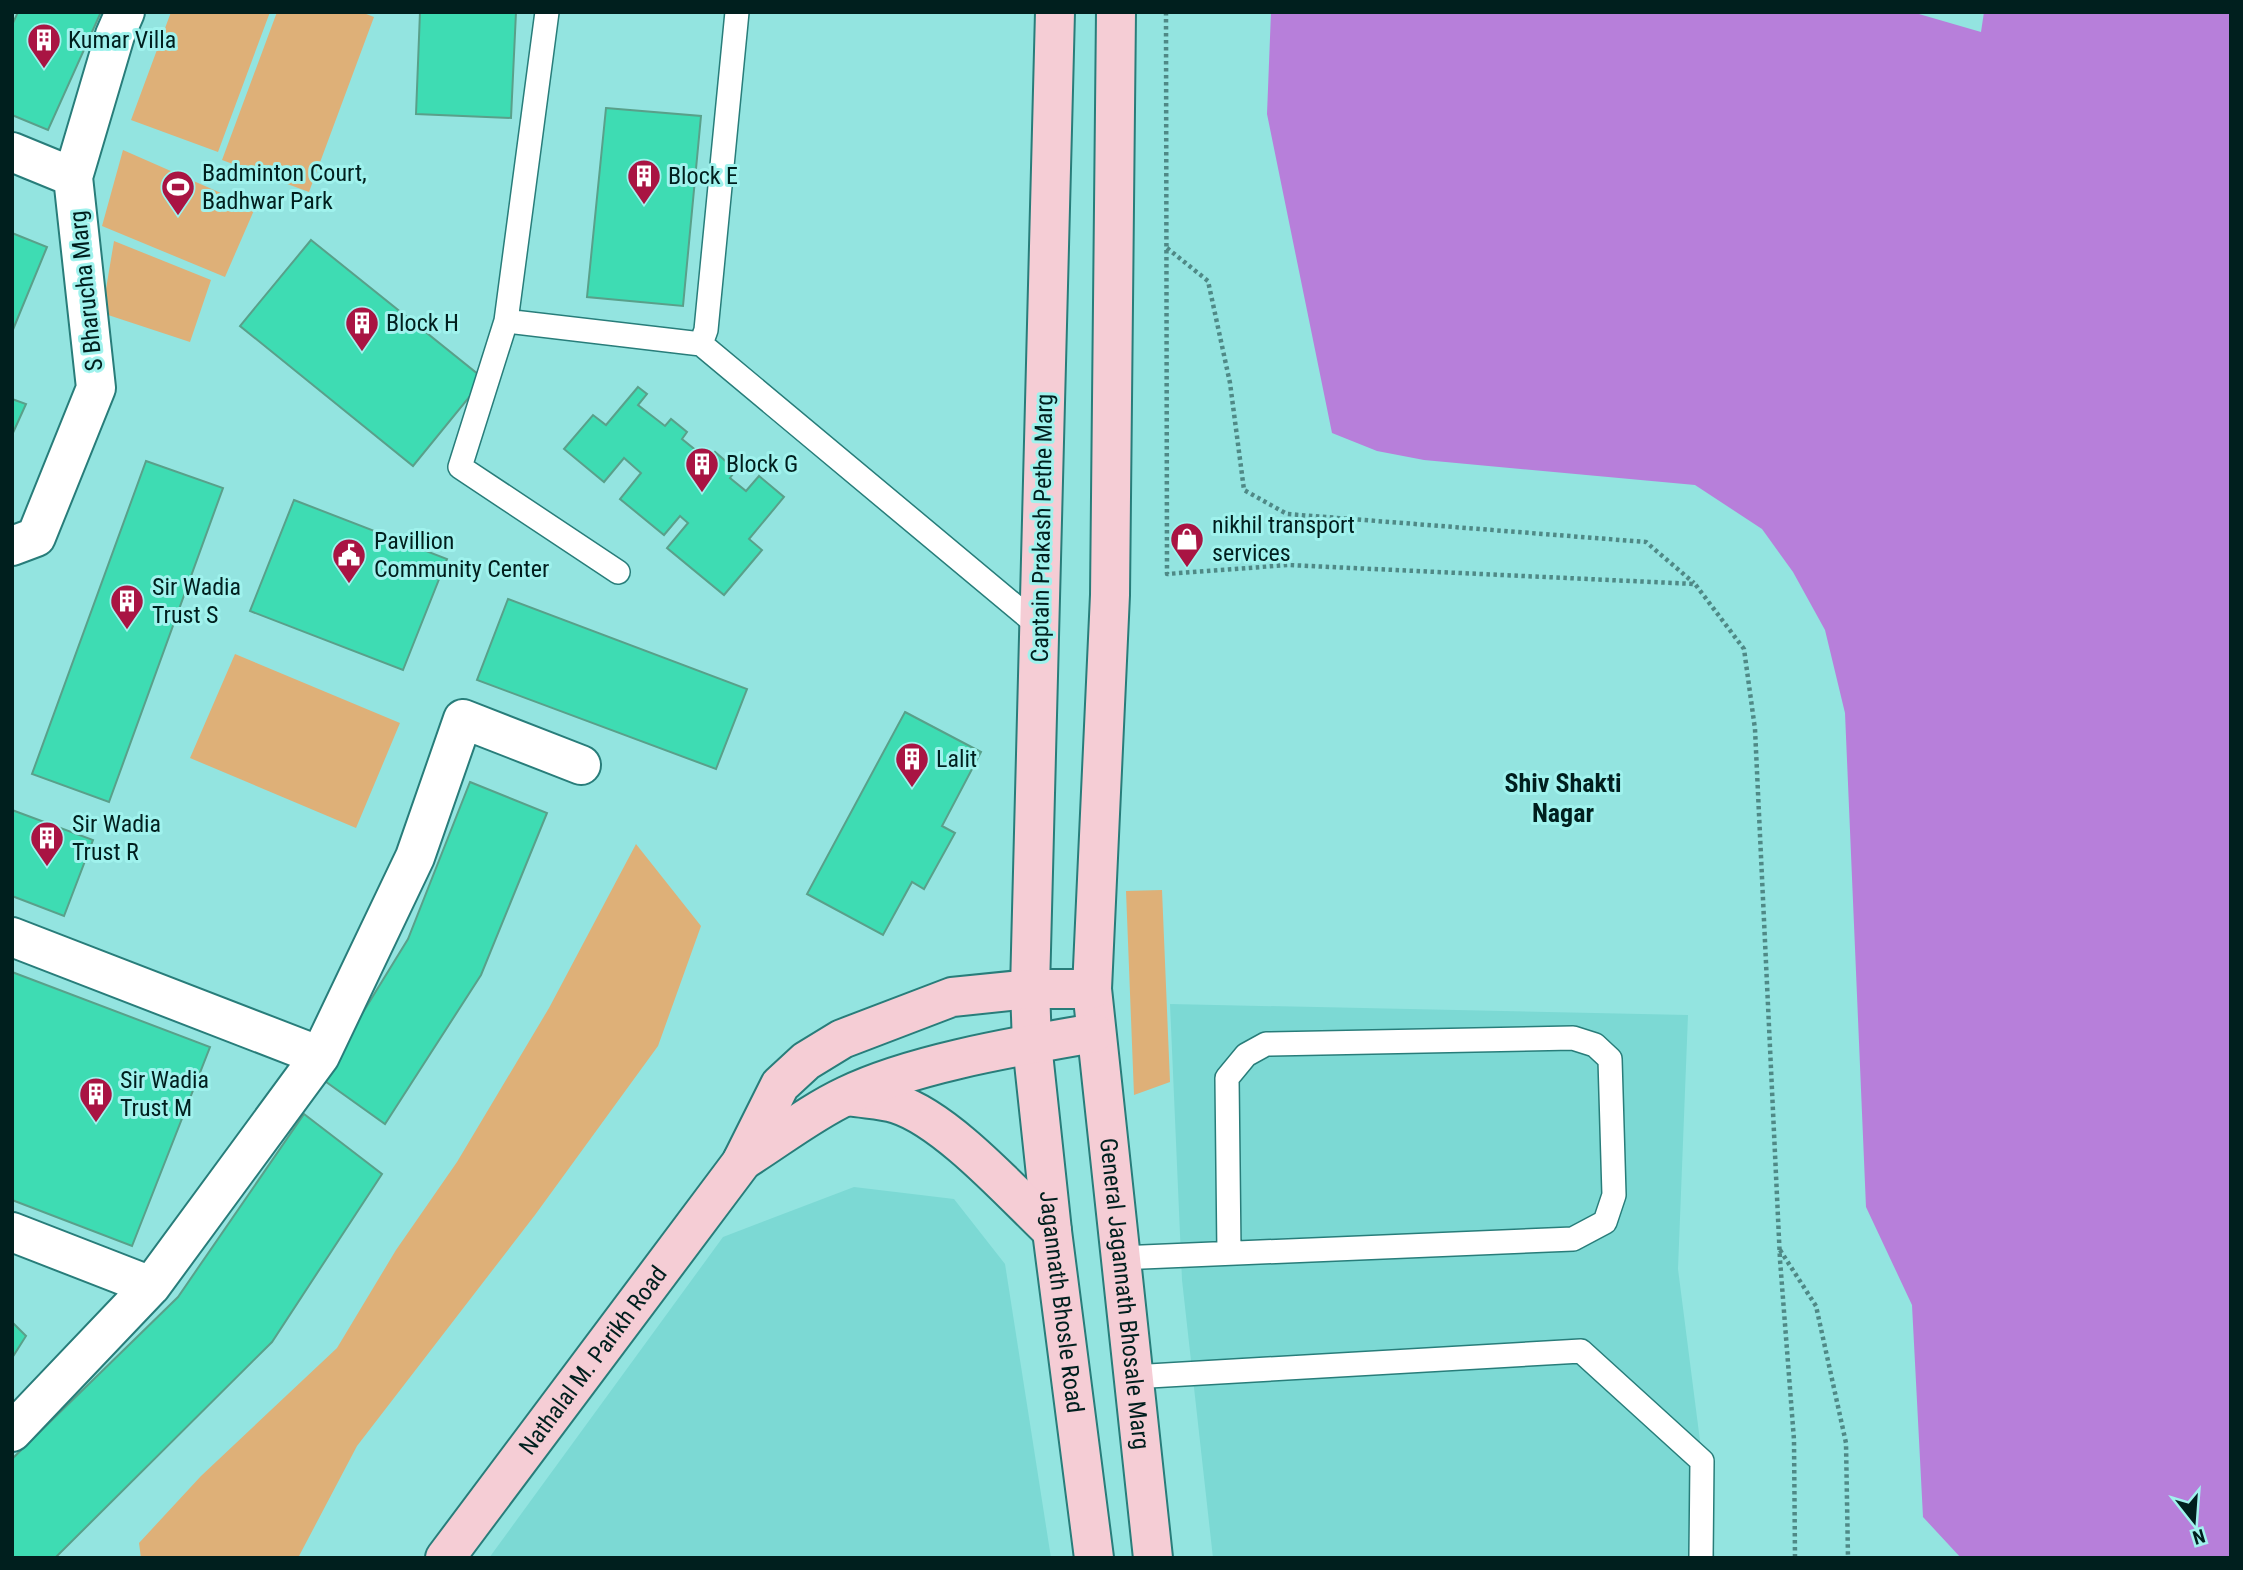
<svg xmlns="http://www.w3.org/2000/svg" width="2243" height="1570" font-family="'Roboto Condensed',sans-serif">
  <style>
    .built { fill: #7cd9d4 }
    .green { fill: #deb078 }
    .water { fill: #b77fda }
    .building { fill: #3edcb3; stroke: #59a08a; stroke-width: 2 }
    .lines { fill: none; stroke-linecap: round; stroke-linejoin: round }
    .lane-casing { stroke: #287d7a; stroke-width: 26 }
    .street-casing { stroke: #287d7a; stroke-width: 42 }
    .secondary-casing { stroke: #287d7a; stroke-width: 42 }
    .path { stroke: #4f8986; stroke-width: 4.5; stroke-dasharray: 3.5 3.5; stroke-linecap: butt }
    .lane { stroke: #fff; stroke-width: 23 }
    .street { stroke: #fff; stroke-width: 38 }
    .secondary { stroke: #f5cdd5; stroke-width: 38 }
    .labels { text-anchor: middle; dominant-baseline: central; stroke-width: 6; stroke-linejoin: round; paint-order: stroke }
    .poi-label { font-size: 24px; fill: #001f1e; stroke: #a0f2ed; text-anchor: start }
    .street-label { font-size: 24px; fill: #001f1e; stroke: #a0f2ed }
    .neighbourhood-label { font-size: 26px; font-weight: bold; fill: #001f1e; stroke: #a0f2ed }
  </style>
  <rect width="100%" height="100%" fill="#93e4e0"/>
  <!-- built -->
  <path class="built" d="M1170,1004l518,11 -10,254 37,289h-502l-31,-278z
    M854,1187l100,12 51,65 46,294h-562l234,-321z"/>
  <!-- green -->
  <path class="green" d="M171,12h99l-52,140 -87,-32z
    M277,12h84l13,5 -65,175 -87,-32z
    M123,150l132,58 -30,69 -123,-51z
    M114,241l97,39 -21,62 -88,-29z
    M235,654l165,69 -44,105 -166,-70z
    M636,844l65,82 -43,120 -123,169 -178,231 -59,112h-157l-2,-15 62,-67 136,-128 59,-98 61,-88 92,-154z
    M1162,890l8,192 -36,13 -8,-204z"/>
  <!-- water -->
  <path class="water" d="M1271,12h641l69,20 3,-20h247v1546h-270l-38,-41 -11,-212 -46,-98 -21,-494 -20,-83 -32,-58 -31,-43 -67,-44 -271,-25 -47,-9 -45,-18 -65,-319z"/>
  <!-- building -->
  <path class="building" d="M18,12h83l-53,118 -36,-15v-90z
    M420,12h96l-5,106 -95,-4z
    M606,108l95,8 -18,190 -96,-9z
    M12,233l35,14 -35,85z
    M311,240l173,139 -71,87 -173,-140z
    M638,387l9,7 -9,11 27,21 6,-7 16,13 -5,7 26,21 7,-8 21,18 -6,8 16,13 13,-15 25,21 -35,42 13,11 -38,45 -57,-47 21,-25 -8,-7 -16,19 -44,-36 21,-26 -17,-15 -20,24 -40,-33 29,-34 13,10z
    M12,399l14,5 -14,31z
    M146,461l77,27 -114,314 -77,-28z
    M294,500l153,59 -44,111 -153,-59z
    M508,599l239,90 -31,80 -239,-89z
    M905,712l76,40 -39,74 13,7 -31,56 -12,-7 -29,53 -76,-41z
    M470,782l77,31 -66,162 -96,149 -63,-45 86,-140z
    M12,810l81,30 -29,76 -52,-20z
    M12,972l198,75 -78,199 -120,-46z
    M304,1114l78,60 -110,168 -217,216h-43v-99l166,-162z
    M12,1322l14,14 -14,22z"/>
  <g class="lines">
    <!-- lane casing -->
    <g class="lane-casing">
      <path id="lane" d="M547,12l-41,309 195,23
        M737,12l-31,318 -5,14 339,283
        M506,321l-46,146 158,105
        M1119,1258l454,-19 32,-17 9,-27 -4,-136 -15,-14 -22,-7 -307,6 -20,11 -19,23 2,175
        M1132,1377l449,-26 121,110 -1,97"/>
    </g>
    <!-- street casing -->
    <g class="street-casing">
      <path id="street" d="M12,152l61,25
        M12,546l24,-9 60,-149 -23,-211 42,-142 10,-23
        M12,937l308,119
        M12,1232l139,54
        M12,1432l139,-146 169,-230 95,-199 48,-138 118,46"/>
    </g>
    <!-- secondary casing -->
    <g class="secondary-casing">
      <g id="secondary">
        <path id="s1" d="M1055,12l-25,977 2,55 20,187 42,327"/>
        <path id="s2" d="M1116,12l-6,583 -18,394 61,569"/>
        <path d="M849,1096c15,3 33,3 48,8 50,16 116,90 155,127"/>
        <path d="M742,1161c34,-21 68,-48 104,-65 68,-33 174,-50 248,-63"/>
        <path id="s3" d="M445,1558l296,-395 39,-78 26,-24 36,-22 110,-42 78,-8h62"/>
      </g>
    </g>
    <!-- path -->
    <path class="path" d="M1166,12l1,562 121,-9 407,19 49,65 11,80 25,531 14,180 1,118
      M1167,248l41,33 22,102 14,107 43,24 359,28 48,41
      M1780,1250l36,56 30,137 2,115"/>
    <!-- lane -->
    <use href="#lane" class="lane"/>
    <!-- street -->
    <use href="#street" class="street"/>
    <!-- secondary -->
    <use href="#secondary" class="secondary"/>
  </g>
  <!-- icons -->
  <defs>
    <g id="building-pin" transform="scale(1.75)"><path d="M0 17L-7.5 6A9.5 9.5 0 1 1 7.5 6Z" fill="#a91443" stroke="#a0f2ed"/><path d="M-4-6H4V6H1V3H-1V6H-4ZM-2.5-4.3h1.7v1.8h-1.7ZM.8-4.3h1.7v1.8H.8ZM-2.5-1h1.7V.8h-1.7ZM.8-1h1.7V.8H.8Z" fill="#fff"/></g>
    <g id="stadium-pin" transform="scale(1.75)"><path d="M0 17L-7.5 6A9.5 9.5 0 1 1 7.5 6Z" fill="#a91443" stroke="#a0f2ed"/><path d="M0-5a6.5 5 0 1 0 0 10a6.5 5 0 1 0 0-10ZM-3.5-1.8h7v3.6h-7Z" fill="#fff"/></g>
    <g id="shop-pin" transform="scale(1.75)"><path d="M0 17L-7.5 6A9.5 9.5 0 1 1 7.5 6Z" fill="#a91443" stroke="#a0f2ed"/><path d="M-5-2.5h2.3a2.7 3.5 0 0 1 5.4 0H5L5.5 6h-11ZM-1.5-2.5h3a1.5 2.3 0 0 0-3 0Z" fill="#fff"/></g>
    <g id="civic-pin" transform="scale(1.75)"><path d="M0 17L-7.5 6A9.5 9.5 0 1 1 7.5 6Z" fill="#a91443" stroke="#a0f2ed"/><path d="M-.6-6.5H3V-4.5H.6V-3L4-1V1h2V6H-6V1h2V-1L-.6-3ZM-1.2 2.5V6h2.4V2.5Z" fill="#fff"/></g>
  </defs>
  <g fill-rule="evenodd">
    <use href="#building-pin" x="44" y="40"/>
    <use href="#building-pin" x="644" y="176"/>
    <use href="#stadium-pin" x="178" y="187"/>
    <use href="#building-pin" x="362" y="323"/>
    <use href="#building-pin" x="702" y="464"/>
    <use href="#shop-pin" x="1187" y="539"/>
    <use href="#civic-pin" x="349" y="555"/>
    <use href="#building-pin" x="127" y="601"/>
    <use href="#building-pin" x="912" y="759"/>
    <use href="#building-pin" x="47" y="838"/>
    <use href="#building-pin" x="96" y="1094"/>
  </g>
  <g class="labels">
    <!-- poi labels -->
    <g class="poi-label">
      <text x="68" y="40">Kumar Villa</text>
      <text x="202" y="173">Badminton Court,<tspan x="202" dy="28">Badhwar Park</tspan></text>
      <text x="668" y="176">Block E</text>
      <text x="386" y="323">Block H</text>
      <text x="726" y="464">Block G</text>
      <text x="1212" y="525">nikhil transport<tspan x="1212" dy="28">services</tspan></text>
      <text x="374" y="541">Pavillion<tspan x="374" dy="28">Community Center</tspan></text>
      <text x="152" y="587">Sir Wadia<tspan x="152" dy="28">Trust S</tspan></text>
      <text x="936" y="759">Lalit</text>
      <text x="72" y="824">Sir Wadia<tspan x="72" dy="28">Trust R</tspan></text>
      <text x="120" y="1080">Sir Wadia<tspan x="120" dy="28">Trust M</tspan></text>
    </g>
    <!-- street labels -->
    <g class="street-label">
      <text transform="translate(86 291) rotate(-96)">S Bharucha Marg</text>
      <text transform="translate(1042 528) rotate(-89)">Captain Prakash Pethe Marg</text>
      <text stroke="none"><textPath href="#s2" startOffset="1284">General Jagannath Bhosale Marg</textPath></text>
      <text stroke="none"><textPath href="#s1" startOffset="1292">Jagannath Bhosle Road</textPath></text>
      <text stroke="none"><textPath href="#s3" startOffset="247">Nathalal M. Parikh Road</textPath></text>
    </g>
    <!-- neighbourhood labels -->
    <g class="neighbourhood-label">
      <text x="1563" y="783">Shiv Shakti<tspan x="1563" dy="30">Nagar</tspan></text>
    </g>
  </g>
  <!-- border -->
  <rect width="2243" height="1570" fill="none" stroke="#001f1e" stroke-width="28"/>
  <!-- north arrow -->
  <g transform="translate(2194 1521) rotate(163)" stroke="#a0f2ed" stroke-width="5" paint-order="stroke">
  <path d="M0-5L12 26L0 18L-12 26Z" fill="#001f1e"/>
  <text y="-10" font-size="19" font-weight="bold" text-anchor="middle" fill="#001f1e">N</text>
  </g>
</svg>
